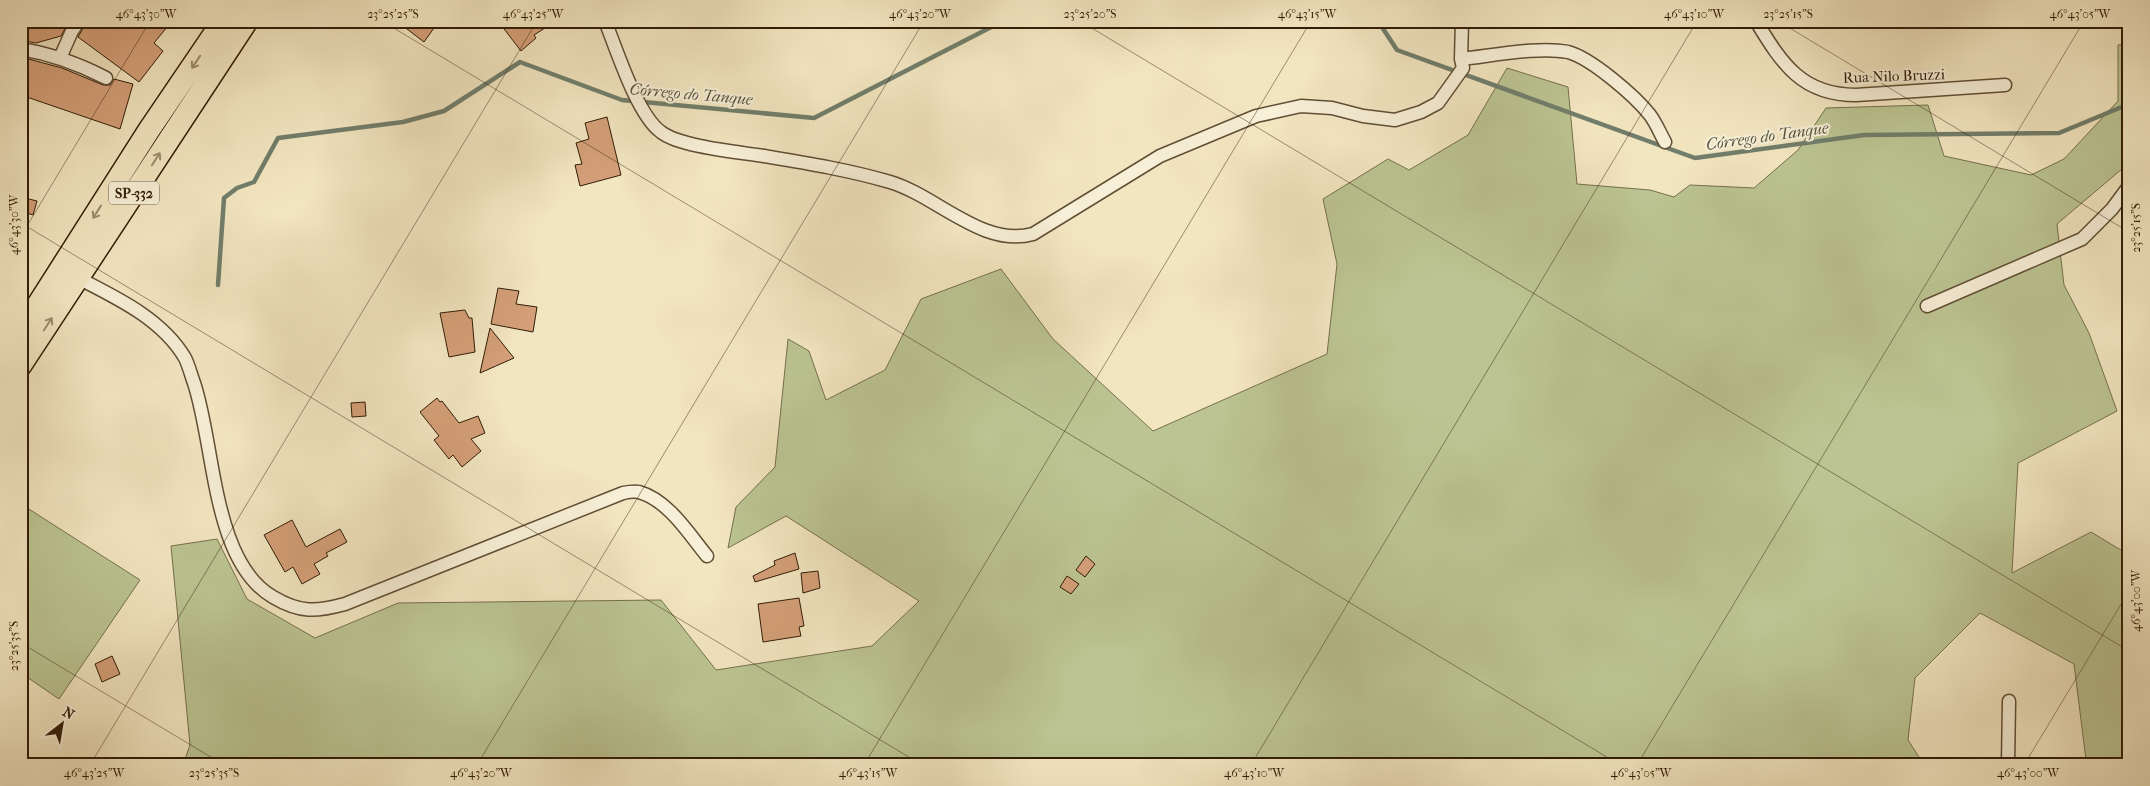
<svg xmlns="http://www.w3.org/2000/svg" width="2150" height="786" font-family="'IM FELL French Canon',serif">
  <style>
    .green { fill: #bbc492; stroke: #76704c }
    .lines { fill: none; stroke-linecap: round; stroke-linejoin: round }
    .stream { stroke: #717e6b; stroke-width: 4.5 }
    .building { fill: #d49f78; stroke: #311c06 }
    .street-casing { stroke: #614e35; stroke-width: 15 }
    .primary-casing { stroke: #311c06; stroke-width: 24 }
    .street { stroke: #f7efd7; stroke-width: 12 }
    .primary { stroke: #f2e6c1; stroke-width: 21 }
    .oneway { stroke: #9b8b6d }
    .ticks { fill: none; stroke: #311c06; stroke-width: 1; stroke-opacity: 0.45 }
    .labels { text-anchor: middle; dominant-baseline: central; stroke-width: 4; stroke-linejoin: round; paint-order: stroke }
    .shield { fill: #f7efd7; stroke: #6c5b45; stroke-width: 1 }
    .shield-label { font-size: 14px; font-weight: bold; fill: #311c06 }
    .street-label { font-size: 15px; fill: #311c06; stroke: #f7efd7 }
    .water-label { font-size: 16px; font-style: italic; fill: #565541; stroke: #f7efd7 }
    .neatline { fill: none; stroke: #311c06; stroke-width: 2 }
    .ticks-label { font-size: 12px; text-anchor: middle; fill: #311c06 }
  </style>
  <rect width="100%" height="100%" fill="#f2e6c1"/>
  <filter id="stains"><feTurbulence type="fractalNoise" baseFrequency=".004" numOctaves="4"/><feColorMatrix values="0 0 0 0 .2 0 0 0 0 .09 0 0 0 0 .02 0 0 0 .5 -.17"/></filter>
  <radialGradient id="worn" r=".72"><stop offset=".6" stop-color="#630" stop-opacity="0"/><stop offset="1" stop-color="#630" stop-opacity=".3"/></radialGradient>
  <!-- green -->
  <path class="green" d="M2129,44v119l-72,61 7,61 25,48 28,78 -99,52 -6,110 79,-41 38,23v210h-44l1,-5 -12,-96 -94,-51 -65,65 -7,62 16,25h-1741l7,-20 -19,-199 46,-7 30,60 68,39 83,-35 263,-3 55,70 156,-24 47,-45 -133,-85 -58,32 8,-41 39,-40 13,-128 21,12 17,49 59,-30 36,-71 80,-30 52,70 100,92 174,-77 10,-90 -14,-65 65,-40 21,11 59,-35 39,-67 61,19 9,97 73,6 24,7 16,-12 64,3 44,-38 28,-42 102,-3 16,51 87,19 33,-16 54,-58v-56z
    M21,504l119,76 -81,119 -38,-26z"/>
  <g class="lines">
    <!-- stream -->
    <path class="stream" d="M1378,21l19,29 298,108 169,-23 195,-2 70,-29
      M218,285l6,-87 13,-10 17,-6 24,-44 125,-16 41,-11 76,-49 102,38 192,18 189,-97"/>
  </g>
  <!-- building -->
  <path class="building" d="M21,21h48l-8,15 -25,7 -11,-2 -4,-10z
    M87,21h85l-18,22 9,8 -24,31 -61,-45z
    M413,21h26l-15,21 -17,-13z
    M498,21h58l-22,14 2,3 -15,13z
    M21,57l41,11 41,17h7l4,-6 19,5 -13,45 -99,-34z
    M607,117l14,58 -41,11 -5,-21 7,-1 -6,-21 13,-4 -4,-16z
    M21,197l16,4 -4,14 -12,-4z
    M498,288l21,3 -3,13 21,3 -4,25 -42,-8z
    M465,310l4,8h3l3,34 -26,5 -9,-44z
    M490,328l24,30 -34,15z
    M437,398l3,4 2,-1 17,22 19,-7 7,17 -14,6 10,12 -19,16 -9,-12 -4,4 -15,-19 5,-4 -19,-24z
    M365,402l1,14 -14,1 -1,-14z
    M292,520l14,27 34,-18 7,13 -21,11 2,3 -14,8 6,10 -18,10 -9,-17 -8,5 -21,-37z
    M795,553l4,16 -44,13 -2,-6 22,-11 -1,-4z
    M1086,556l9,8 -10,13 -9,-7z
    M818,571l2,17 -17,5 -2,-20z
    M1067,576l12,8 -8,10 -11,-7z
    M799,598l5,28 -5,1 2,9 -38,6 -5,-38z
    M112,656l8,18 -18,8 -7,-18z"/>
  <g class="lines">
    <!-- street casing -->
    <g class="street-casing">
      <path id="street" d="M605,21c12,29 32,94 56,111 19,15 78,20 103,24 42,7 85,14 126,26 47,14 93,66 143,52l127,-78 96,-40 45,-10 31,2 31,8 32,4 26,-8 17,-9 25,-35 -2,-9 1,-38
        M1756,21c26,43 46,74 100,74l149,-10
        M21,49c31,5 58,15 85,29
        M60,58l12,-27 7,-10
        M1461,59c30,-3 78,-13 107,-7 23,6 67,44 82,63 6,8 10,18 15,27
        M78,278c39,20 84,41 107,80 4,8 6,17 9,25 21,62 18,179 79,214 27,16 43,15 72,7l278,-111c5,-1 11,-2 16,-1 29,8 50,42 68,64
        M1927,306l155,-67 30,-30 17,-23
        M2008,765l1,-64"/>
    </g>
    <!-- primary casing -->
    <g class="primary-casing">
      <path id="primary" d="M21,331l128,-201 74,-109
        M21,365l226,-344"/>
    </g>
    <!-- street -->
    <use href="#street" class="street"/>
    <!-- primary -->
    <use href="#primary" class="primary"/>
  </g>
  <!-- one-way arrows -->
  <defs><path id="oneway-shaft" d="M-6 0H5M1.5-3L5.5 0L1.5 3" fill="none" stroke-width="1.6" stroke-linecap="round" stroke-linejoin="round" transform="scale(1.25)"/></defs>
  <g class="oneway">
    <use href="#oneway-shaft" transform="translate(196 62) rotate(124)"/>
    <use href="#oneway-shaft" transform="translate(156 159) rotate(-57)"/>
    <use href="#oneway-shaft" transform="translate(97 212) rotate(122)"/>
    <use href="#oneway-shaft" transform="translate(48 324) rotate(-57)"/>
  </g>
  <!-- ticks -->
  <path class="ticks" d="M382,21l1238,744M1080,21l1049,630M1778,21l351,211M21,223l901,542M21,236l129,-215M21,643l203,122M90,765l447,-744M477,765l447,-744M864,765l447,-744M1251,765l446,-744M1637,765l447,-744M2024,765l105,-174"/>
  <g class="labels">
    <!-- shield labels -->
    <rect class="shield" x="109" y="181.5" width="50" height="23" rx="4"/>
    <g class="shield-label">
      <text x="134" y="193">SP-332</text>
    </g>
    <!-- street labels -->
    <g class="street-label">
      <text transform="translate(1894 76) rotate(-2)">Rua Nilo Bruzzi</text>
    </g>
    <!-- water labels -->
    <g class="water-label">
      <text transform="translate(691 94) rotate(5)">Córrego do Tanque</text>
      <text transform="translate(1767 136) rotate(-8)">Córrego do Tanque</text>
    </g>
  </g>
  <!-- margin -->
  <rect width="2150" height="786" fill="none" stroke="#f2e6c1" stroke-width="55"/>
  <!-- north arrow -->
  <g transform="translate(62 724) rotate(31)" stroke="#f7efd7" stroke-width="4" paint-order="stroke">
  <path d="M0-4L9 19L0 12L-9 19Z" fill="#311c06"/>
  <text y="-8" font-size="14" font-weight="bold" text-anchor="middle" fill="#311c06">N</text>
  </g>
  <rect x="28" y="28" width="2094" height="730" class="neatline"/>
  <g class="ticks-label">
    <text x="146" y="18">46°43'30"W</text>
    <text x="393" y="18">23°25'25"S</text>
    <text x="533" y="18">46°43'25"W</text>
    <text x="920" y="18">46°43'20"W</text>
    <text x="1090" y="18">23°25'20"S</text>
    <text x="1307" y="18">46°43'15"W</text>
    <text x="1694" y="18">46°43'10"W</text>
    <text x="1788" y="18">23°25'15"S</text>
    <text x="2080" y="18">46°43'05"W</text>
    <text transform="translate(14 225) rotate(-90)" y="4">46°43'30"W</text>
    <text transform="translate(2136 228) rotate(-90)" y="4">23°25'15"S</text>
    <text transform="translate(2136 601) rotate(-90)" y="4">46°43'00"W</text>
    <text transform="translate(14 646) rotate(-90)" y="4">23°25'35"S</text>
    <text x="94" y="777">46°43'25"W</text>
    <text x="214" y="777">23°25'35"S</text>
    <text x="481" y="777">46°43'20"W</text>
    <text x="868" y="777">46°43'15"W</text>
    <text x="1254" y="777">46°43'10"W</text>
    <text x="1641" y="777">46°43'05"W</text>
    <text x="2028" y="777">46°43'00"W</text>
  </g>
  <rect width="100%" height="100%" filter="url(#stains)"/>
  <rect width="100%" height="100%" fill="url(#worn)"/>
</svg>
